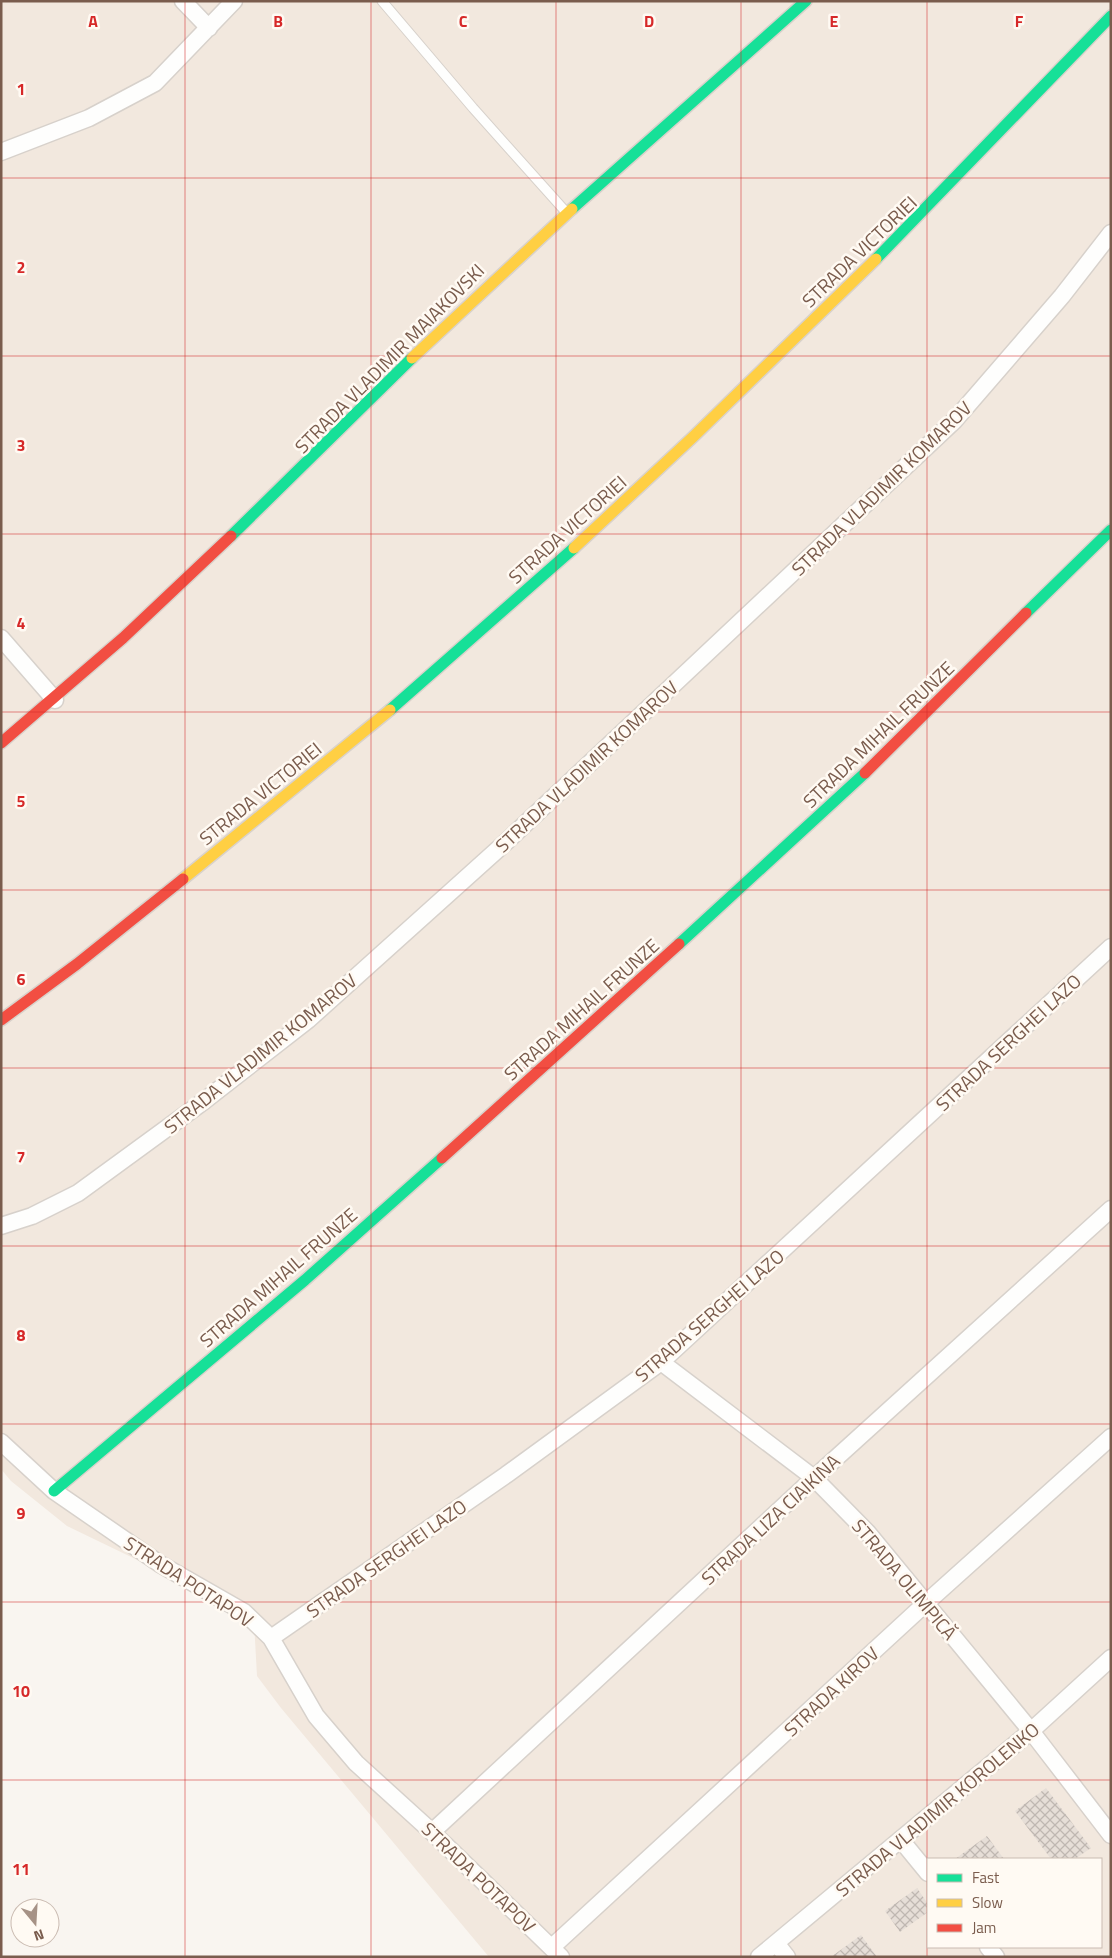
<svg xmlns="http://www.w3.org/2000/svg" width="1112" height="1958" font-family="'Titillium Web',sans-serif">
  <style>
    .residential { fill: #f2e8de; fill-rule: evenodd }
    .building { fill: url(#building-cross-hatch) }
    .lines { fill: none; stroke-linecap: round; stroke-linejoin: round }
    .lane-casing { stroke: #d7d1cb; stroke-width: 11 }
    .street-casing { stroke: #d7d1cb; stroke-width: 19 }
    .fast-casing { stroke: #d9d2cb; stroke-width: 14 }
    .slow-casing { stroke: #d9d2cb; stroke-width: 14 }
    .jam-casing { stroke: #d9d2cb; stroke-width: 14 }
    .lane { stroke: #fefefd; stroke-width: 9 }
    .street { stroke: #fefefd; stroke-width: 16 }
    .fast { stroke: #16e098; stroke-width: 11 }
    .slow { stroke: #ffcf43; stroke-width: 11 }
    .jam { stroke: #f24e42; stroke-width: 11 }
    .grid { fill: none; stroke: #d62828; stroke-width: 1; stroke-opacity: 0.55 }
    .labels { text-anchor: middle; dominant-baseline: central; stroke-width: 5; stroke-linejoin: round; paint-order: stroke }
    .street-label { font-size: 19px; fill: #7a5c4d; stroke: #fffaf3 }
    .grid-label { font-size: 16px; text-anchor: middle; font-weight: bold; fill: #d62828; stroke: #fffaf3; stroke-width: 5; stroke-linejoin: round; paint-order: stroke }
  </style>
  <defs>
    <pattern id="building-cross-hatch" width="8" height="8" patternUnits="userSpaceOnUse" patternTransform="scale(1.25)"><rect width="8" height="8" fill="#e6ded7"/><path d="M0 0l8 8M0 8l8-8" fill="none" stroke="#bfb7b1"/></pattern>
  </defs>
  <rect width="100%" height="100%" fill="#f9f5f0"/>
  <!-- residential -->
  <path class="residential" d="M1,1h1110v1956h-622l-208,-249 -24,-32 -3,-54 -38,-24 -149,-72 -56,-45 -10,-12zM928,1859h173v88h-173z"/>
  <!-- building -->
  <path class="building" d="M1046,1788l45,60 -16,11h-24l-36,-48z
    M987,1836l17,23h-49z
    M917,1888l11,16v8l-28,20 -15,-21z
    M861,1935l16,22h-46z"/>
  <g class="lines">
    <!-- lane casing -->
    <g class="lane-casing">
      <path id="lane" d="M382,1l91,107 93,104"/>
    </g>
    <!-- street casing -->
    <g class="street-casing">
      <path id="street" d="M183,1l26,27
        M1,152l88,-34 66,-35 79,-82
        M1,638l54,62
        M1,1226l31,-10 46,-23 126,-92 104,-81 198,-178 448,-421 108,-125 49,-63
        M661,1362l153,116 54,55 163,198 80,104
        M1,1442l53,49 106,73 84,48 27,26 45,78 40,47 76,69 129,125
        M271,1638l235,-163 155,-113 450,-415
        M432,1832l382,-354 297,-269
        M901,1840l27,33
        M776,1943l11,14
        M552,1947l374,-344 185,-166
        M988,1947l8,10
        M759,1957l272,-226 80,-73"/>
    </g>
    <!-- fast casing -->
    <g class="fast-casing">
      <path id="fast" d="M572,209l234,-208
        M876,259l235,-243
        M231,536l181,-178
        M1026,613l85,-83
        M390,710l184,-162
        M679,944l186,-171
        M54,1491l251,-211 137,-122"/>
    </g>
    <!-- slow casing -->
    <g class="slow-casing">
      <path id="slow" d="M412,358l160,-149
        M574,548l119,-111 183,-178
        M183,879l207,-169"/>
    </g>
    <!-- jam casing -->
    <g class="jam-casing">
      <path id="jam" d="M1,743l122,-105 108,-102
        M865,773l161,-160
        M1,1020l76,-56 106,-85
        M442,1158l237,-214"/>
    </g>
    <!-- lane -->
    <use href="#lane" class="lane"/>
    <!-- street -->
    <use href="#street" class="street"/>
    <!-- fast -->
    <use href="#fast" class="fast"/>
    <!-- slow -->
    <use href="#slow" class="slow"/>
    <!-- jam -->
    <use href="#jam" class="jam"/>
  </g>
  <!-- grid -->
  <path class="grid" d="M185,1v1956M371,1v1956M556,1v1956M741,1v1956M927,1v1956M1,178h1110M1,356h1110M1,534h1110M1,712h1110M1,890h1110M1,1068h1110M1,1246h1110M1,1424h1110M1,1602h1110M1,1780h1110"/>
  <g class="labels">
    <!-- street labels -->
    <g class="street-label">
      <text transform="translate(859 251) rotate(-44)">STRADA VICTORIEI</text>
      <text transform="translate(389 358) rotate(-45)">STRADA VLADIMIR MAIAKOVSKI</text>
      <text transform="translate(881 488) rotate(-44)">STRADA VLADIMIR KOMAROV</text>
      <text transform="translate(567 529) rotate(-42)">STRADA VICTORIEI</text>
      <text transform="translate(878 734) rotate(-44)">STRADA MIHAIL FRUNZE</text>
      <text transform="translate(586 766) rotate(-43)">STRADA VLADIMIR KOMAROV</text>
      <text transform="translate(260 793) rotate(-39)">STRADA VICTORIEI</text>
      <text transform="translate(581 1009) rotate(-42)">STRADA MIHAIL FRUNZE</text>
      <text transform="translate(1008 1042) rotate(-43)">STRADA SERGHEI LAZO</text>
      <text transform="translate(260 1053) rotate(-39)">STRADA VLADIMIR KOMAROV</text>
      <text transform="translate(278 1277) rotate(-41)">STRADA MIHAIL FRUNZE</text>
      <text transform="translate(709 1315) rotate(-41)">STRADA SERGHEI LAZO</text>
      <text transform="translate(770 1519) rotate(-43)">STRADA LIZA CIAIKINA</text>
      <text transform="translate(386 1558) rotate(-35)">STRADA SERGHEI LAZO</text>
      <text transform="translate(905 1579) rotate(50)">STRADA OLIMPICĂ</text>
      <text transform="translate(189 1581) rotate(33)">STRADA POTAPOV</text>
      <text transform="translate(831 1691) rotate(-43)">STRADA KIROV</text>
      <text transform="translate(937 1809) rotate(-40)">STRADA VLADIMIR KOROLENKO</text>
      <text transform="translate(479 1877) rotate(44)">STRADA POTAPOV</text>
    </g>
  </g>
  <g class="grid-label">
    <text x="93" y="27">A</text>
    <text x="278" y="27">B</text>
    <text x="463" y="27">C</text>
    <text x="649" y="27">D</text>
    <text x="834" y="27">E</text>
    <text x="1019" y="27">F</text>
    <text x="21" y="95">1</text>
    <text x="21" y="273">2</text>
    <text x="21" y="451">3</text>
    <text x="21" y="629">4</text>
    <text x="21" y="807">5</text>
    <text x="21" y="985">6</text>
    <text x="21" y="1163">7</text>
    <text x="21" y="1341">8</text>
    <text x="21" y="1519">9</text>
    <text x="21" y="1697">10</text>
    <text x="21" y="1875">11</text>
  </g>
  <!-- border -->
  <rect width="1112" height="1958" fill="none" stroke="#7a5c4d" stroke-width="5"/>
  <!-- legend -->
  <rect x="927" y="1858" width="175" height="90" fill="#fffaf3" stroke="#cabbb1"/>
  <rect x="937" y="1874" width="25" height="8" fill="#16e098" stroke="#cabbb1"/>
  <text x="972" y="1883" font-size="15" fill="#7a5c4d">Fast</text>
  <rect x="937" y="1899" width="25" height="8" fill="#ffcf43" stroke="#cabbb1"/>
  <text x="972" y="1908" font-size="15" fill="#7a5c4d">Slow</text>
  <rect x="937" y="1924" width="25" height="8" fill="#f24e42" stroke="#cabbb1"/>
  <text x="972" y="1933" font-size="15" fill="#7a5c4d">Jam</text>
  <!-- north arrow -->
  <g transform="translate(35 1923) rotate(162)"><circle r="24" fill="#fffaf3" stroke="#cabbb1"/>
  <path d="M0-4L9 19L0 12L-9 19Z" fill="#a69286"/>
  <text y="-8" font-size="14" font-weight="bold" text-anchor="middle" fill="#7a5c4d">N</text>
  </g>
</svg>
